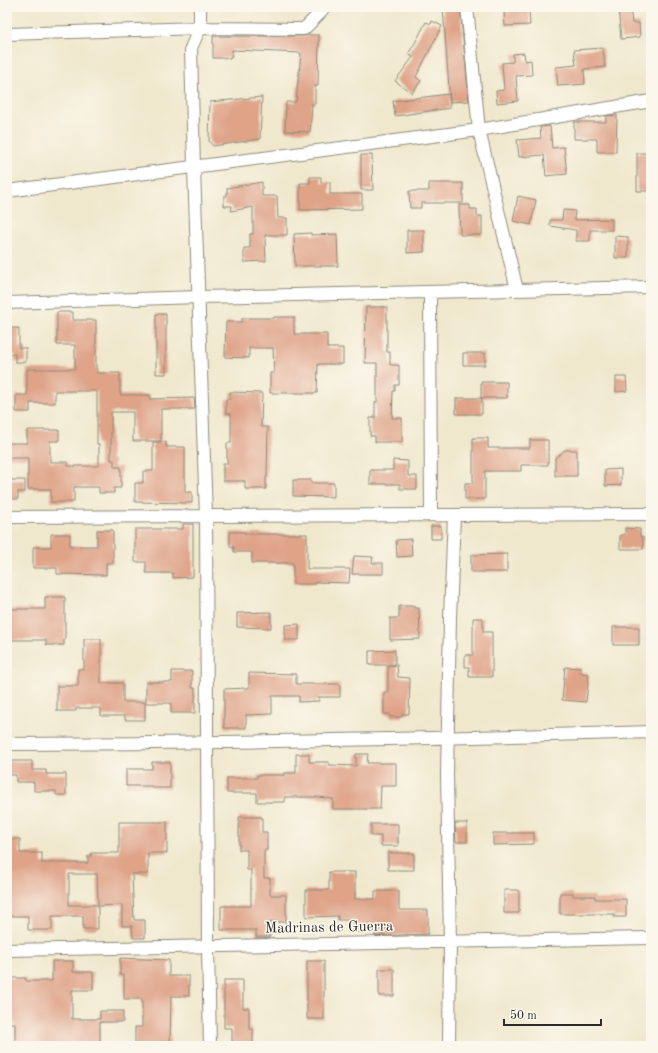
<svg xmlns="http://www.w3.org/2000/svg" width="658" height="1053" font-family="'Old Standard TT',serif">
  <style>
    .building { fill: #dfa388; fill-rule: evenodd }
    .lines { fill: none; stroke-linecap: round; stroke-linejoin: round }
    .minor-casing { stroke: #8e8a7c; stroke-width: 14 }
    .minor { stroke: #fff; stroke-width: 12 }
    .labels { text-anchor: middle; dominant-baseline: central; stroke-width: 3; stroke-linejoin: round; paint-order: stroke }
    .street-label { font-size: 15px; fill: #2b2b2b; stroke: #fbf7ec }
  </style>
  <rect width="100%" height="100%" fill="#fbf7ec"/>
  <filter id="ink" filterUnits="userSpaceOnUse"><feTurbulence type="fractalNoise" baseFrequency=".025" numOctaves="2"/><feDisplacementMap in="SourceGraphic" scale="8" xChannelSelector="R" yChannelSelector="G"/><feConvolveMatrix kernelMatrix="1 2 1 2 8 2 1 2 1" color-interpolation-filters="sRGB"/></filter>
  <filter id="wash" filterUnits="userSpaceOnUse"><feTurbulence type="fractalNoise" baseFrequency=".012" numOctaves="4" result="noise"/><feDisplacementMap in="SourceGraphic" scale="16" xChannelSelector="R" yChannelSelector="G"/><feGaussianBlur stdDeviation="0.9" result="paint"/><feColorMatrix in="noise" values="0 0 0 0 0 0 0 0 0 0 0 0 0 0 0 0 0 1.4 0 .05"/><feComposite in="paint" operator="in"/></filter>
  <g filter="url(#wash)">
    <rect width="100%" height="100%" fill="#f0e8cd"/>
    <g id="blocks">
      <!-- building -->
      <path class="building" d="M443,7h17l9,94 -19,1z
        M618,7h12l2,16h7l1,14 -19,2z
        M529,10l1,15 -25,1 -1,-14z
        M432,21l10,5 -26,51 5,4 -9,12 -17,-12 18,-24 -5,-3 7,-11 11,-21 5,2z
        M308,35h11l-1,51h-3v18h-3l-2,28 -25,-1 1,-29h10l5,-49 -69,-3 -1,8h-18v-22h91z
        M603,48l2,19 -21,2 1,15 -27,2 -2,-19 20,-2 -2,-15z
        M524,53l1,8 6,-1 1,15 -16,1 2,25 -21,2 -1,-12 8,-1 -2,-27 11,-1v-8z
        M449,94l1,14 -55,8 -2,-15z
        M262,97l-2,42 -47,7 -4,-5 1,-39z
        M617,115l-1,37h-19v-13h-23v-17h32v-6z
        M550,126l2,22 12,-1 3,27 -21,2 -2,-21 -25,2 -2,-17 24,-2 -1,-11z
        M637,153h14v38h-14z
        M361,155h11l1,35h-12z
        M310,177h11v6l9,-1v12h32v15l-62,1v-27h10z
        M262,182v14h15l1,22h9v17h-22l1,26 -22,1v-14h6v-14h3v-27l-22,4 1,-5h-8v-10h3v-8z
        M429,183h34v20h-42v5h-11l-1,-17h20z
        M518,196l18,4 -5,25 -18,-4z
        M459,205h11v4h7v7h5v19h-22z
        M563,210l12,1 -1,9 38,-1v11h-22v11h-14v-11l-26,-4v-6h12z
        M407,230h17v22l-17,1z
        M311,233v2l26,-1 1,32h-43l-1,-32z
        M615,236l13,1v21h-13z
        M366,307h21v45h3v13h9v20h-4v6h-2l-1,27h10v24h-27v-6h-5v-18h5v-16h2v-39h-12z
        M57,312h16v8h23v49h1v4h23v22h30v4l44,-1 1,11h-34v32h-28v-29h-22v48h3v7h7v21h-7v5h-15v-6h-25v15h-23v-13h-23v-31h-21v-15h20v-13h32v11h-9v21h18v4h31v-22h-2v-53h-42v12h-25v9h-14v-17h11v-26h48v-24h-18z
        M156,314h10v60h-10z
        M274,317h20v17h33v14h16v16h-25l-1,29h-47v-20h4l-1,-25h-24v10l-24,-1 1,-35h16v-4h32z
        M7,328h12v20h7v14h-11v-8h-8z
        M463,353h22v12h-22z
        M616,377h10l1,14 -11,1z
        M481,382h26v16h-26z
        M230,392l32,1 -1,34h7l-1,50h-1v12h-21v-8h-22v-17h4v-21h4v-29l-5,-1v-14h4z
        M456,398h26v16h-26z
        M473,438h15v10h42v-8h18v25h-27v6h-36v28h-20v-16h8z
        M153,442h13v5h19v45h7v11l-57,-1v-19h8v-12h10z
        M565,450h12v26h-22v-18z
        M393,460l15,1v15h9v13h-17v-5h-30v-14h23z
        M621,469v16l-16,1v-16z
        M7,480h18v12h-7v7h-11z
        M293,480h18v3h23v14l-41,-1z
        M183,524h10v53l-20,1v-5h-27v-11h-11v-33h48z
        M431,526h10v13h-10z
        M625,528l15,1v8h3v12h-23v-14h5z
        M97,530h16v33h-7v12l-49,-1v-6h-24v-21h18v-13h19v12h27z
        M230,532h15v2h62v35h43l-1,14 -33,-1v2h-23v-21h-41v-11h-18v-5h-4z
        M411,539l1,17 -15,1 -1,-17z
        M507,554v18h-36v-17z
        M354,556l19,1 -1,6h11v11h-31z
        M45,597h20v43h-1v5h-18v-5h-39v-31h38z
        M399,606h15v2h5l1,31 -30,1v-22h9z
        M271,612v16l-34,-1v-14z
        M473,618h10v14h9v45h-23v-10h-4v-12h8z
        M299,624v16h-14v-15z
        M613,627h26v18h-26z
        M84,639h17v44h22v19h22v18h-20v-4h-24v-8h-25v3h-19v-25h21v-17h6z
        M395,650v15h-26v-14z
        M388,665h9l1,12 12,1 -1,36h-7v3h-12v-3h-6v-22h4z
        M565,667l16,1v5l8,1 -3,28 -24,-2z
        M172,671h20v17h3v25h-24v-10h-25v-21h26z
        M249,673l47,1v10h44v13h-21v4l-20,1v-6h-27v18l-26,1v13h-22v-39l25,-1z
        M296,754h13v8h20v3h2l25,1v-12h12l-1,9h29v23h-15l-1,23h-47v-10l-15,-2h-33v5h-28v-9h-30v-15h30v-3h27v-2h12z
        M7,761h25v9h14v4h20v21h-10v-4h-22v-9h-18v-7h-9z
        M152,762h18v26h-18v-2h-26v-17h26z
        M239,817h23v15h5v18h-3v28h6v17h16v27h-16v15h-14v-7h-35v-24h30v-36h-4v-20h-8z
        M119,822h48v31h-19v21h-16l2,46h11v18h-12l-1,-12h-10v-21l-24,1v23h-15v-13h-31v14h-24v-14h-21v-77h13v14h22v10h46v-7h3v-3h28zM69,874h28l1,31h-29z
        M455,823h12v19h-11z
        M371,824h27v22h-17v-10h-10z
        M493,833h41v11l-41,1z
        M388,853h26v17h-26z
        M329,872h26v27h20v-8h24v19h29v24l-53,2v-4h-21v-12h-16v-4l-32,1v-27h23z
        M504,890h15v23h-15z
        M560,893h13v3h22v3h31v18h-12v-3h-54z
        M120,958l49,2v16h20v20h-18l-1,50h-35v-19h7v-28h-18v-24h-4z
        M52,961h21v11h20v18h-21v29h28v-8h23v11h-23v24h-85v-23h-8v-45h19v3h26z
        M307,961h17v58h-17z
        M379,969h15v27h-15z
        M224,980h19v28h6v21h4v17h-21v-18h-8z"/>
    </g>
  </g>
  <g filter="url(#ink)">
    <use href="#blocks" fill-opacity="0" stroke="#8e8a7c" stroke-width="1"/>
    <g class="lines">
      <!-- minor casing -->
      <g class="minor-casing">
        <path id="minor" d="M200,7v21l-9,20 3,120 12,348 2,430 2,100
          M467,7l12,123 38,160
          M7,34l193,-6 104,1 15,-15 5,-7
          M7,191l472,-61 172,-29
          M430,292l1,223
          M7,303l192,-6 452,-10
          M7,517l644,-3
          M7,744c215,-1 429,-5 644,-12
          M7,950l644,-12
          M449,1046l1,-104 -3,-167 3,-157 4,-103"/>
      </g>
      <!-- minor -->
      <use href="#minor" class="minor"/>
    </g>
  </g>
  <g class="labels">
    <!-- street labels -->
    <g class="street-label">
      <text transform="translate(329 928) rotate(-1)">Madrinas de Guerra</text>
    </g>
  </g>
  <!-- margin -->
  <rect width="658" height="1053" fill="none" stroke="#fbf7ec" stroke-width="24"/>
  <!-- scale -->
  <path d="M504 1019v6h97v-6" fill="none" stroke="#2b2b2b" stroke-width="2"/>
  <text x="510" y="1019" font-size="12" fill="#2b2b2b" stroke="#fbf7ec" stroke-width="3" paint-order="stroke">50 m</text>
</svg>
